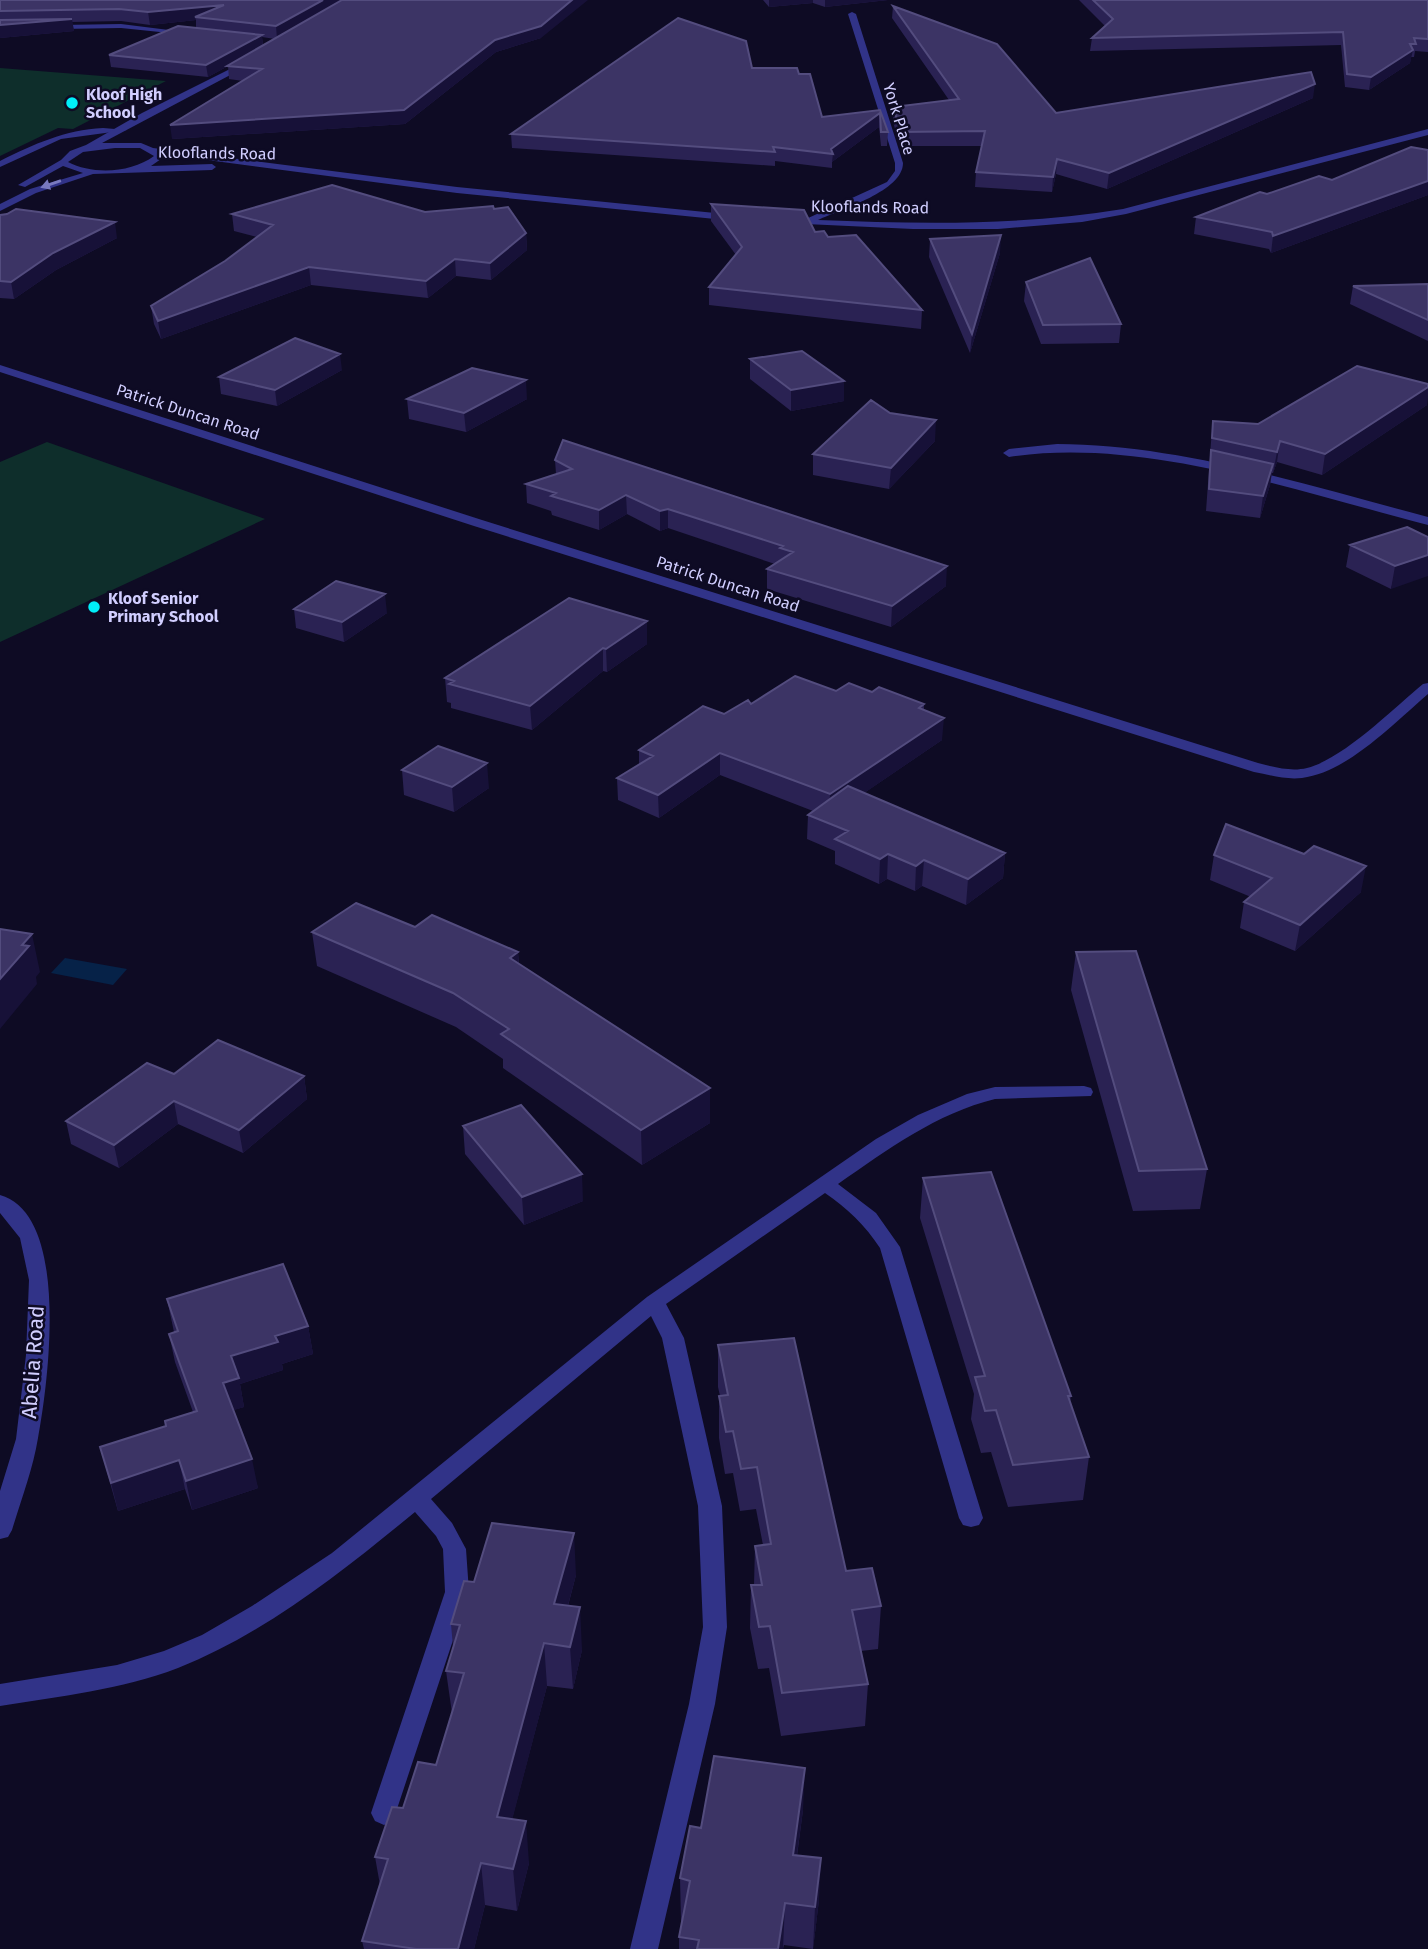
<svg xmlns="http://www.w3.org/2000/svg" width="1428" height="1949" font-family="'Fira Sans',sans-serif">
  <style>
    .green { fill: #0e2e2b }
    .water { fill: #062248 }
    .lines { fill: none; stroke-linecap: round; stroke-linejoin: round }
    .lane { fill: #313388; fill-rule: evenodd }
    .street { fill: #313388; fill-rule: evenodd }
    .wall { fill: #2a2253; fill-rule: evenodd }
    .shaded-wall { fill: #171138 }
    .building { fill: #3c3465; stroke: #534c7e; stroke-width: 2 }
    .oneway { fill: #7979be }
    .poi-dot { fill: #00eef9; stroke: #0e0b24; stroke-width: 2.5 }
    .labels { text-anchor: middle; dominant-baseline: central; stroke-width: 5; stroke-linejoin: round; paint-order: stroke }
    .far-poi-label { font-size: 16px; font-weight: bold; fill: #d1ceff; stroke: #0e0b24; text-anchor: start }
    .far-street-label { font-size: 16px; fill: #d1ceff; stroke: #0e0b24 }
    .near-street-label { font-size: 21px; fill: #d1ceff; stroke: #0e0b24 }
  </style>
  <rect width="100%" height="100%" fill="#0e0b24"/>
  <!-- green -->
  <path class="green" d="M0,68l166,13 -93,48 -15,-1 -58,28z
    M47,442l218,77 -265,123v-180z"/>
  <!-- water -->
  <path class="water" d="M65,958l62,11 -14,16 -62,-12z"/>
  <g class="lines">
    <!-- lane -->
    <path class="lane" d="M121,24l72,9 -4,2 -68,-7 -121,2v-4z
      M103,128l24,2 -66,9 -61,28v-6c34,-17 65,-31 103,-33z
      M1084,1086l7,2 2,4 -2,4 -96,3c-58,14 -108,51 -157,85l38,29 24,34 83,271 -4,7 -8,2 -8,-2 -4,-7 -79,-270c-15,-23 -33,-40 -55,-55l-159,111 18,34 38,168 5,121 -12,77 -57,245h-28l59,-245 14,-77 -5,-121 -36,-168 -11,-22 -220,183 21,24 14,26 3,43 -76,229 -9,4 -9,-4 -4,-8 74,-221 -2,-43 -7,-13 -21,-24c-72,59 -149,121 -237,156 -57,22 -118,28 -178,38v-22l117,-19 47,-14 38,-16 50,-29 80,-53 315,-256 229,-158 42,-24 49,-21 28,-7z"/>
    <!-- street -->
    <path class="street" d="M852,12l4,2 47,149c0,28 -61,46 -85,57 103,4 203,6 305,-11l305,-80v6l-302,79 -44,8 -84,7h-85l-129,-6v-4h22l81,-37 8,-11v-8l-47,-149z
      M248,60l3,4 -149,79h39l12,5 304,39 278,28 5,3 -5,3 -278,-28 -295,-39 -1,5 -10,7 61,-2 4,3 -4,3 -119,4 -57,19 -36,18v-7l30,-15 53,-16 -20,-7 -38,21 -7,-2 43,-25 9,-9 16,-6 56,-32zM115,148h25l14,8c-23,17 -61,19 -86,6l15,-10z
      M0,365l482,155 776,243c15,4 33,9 49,5 36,-9 87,-60 116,-84l5,-1v11c-34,29 -80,78 -126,84 -16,2 -32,-3 -48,-6l-780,-246 -474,-154z
      M1057,444c121,0 254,42 371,73v8c-128,-33 -287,-89 -419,-68l-6,-4 6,-4z
      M0,1195c71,20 48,189 38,243 -5,31 -17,62 -26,92l-4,7 -8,2v-48l16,-52 10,-84 3,-75 -9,-42 -20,-25z"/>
  </g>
  <!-- wall -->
  <path class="wall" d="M0,0l541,38 -45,14 -91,72 -233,15 71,-58 -14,-2 -1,-13 -20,11 -97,-10 -2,-12 87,-27v-8l-46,5 -29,-4 -49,1 2,9 -74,7zM262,37l13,2 -12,6z
    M763,0h125l-63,7 -12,-4 -44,4z
    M1079,0h349v52l-13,-1 -1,6h-3l-1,6 -41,27 -24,-3 -4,-42 -251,6 2,-13 13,-12z
    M893,6l163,107 257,-15 -206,91 -51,-15 -4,18 -77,-5 1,-15 6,-26h-82l-7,-24v-15l56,-7 -57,-82z
    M752,68l47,6 23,43 58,-7 8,22 -1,14h-6l-2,-19 -47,35v6l-57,-7v5l-263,-18 -1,-14z
    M1428,150v45l-157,58 -2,-4 -75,-15 2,-17 71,-23 65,-14z
    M711,204l104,28 13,5 94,73 -1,19 -212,-24v-18l27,-32 -25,-34z
    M494,209l32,24 1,17 -36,30 -35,-4 -28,22 -117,-13 -150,54 -7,-15 -3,-18 74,-45 32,-24 -23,-6 -2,-17 193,-2z
    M0,215l117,23 -61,32 -42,29 -14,-1z
    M930,239l70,14 -30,100 -41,-96z
    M1026,282l95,42 -2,19 -78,1 -17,-43z
    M1428,284v57l-78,-37 3,-18z
    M750,359l94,42 -53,10 -41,-32z
    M342,370l-65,36 -56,-12 -2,-17z
    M1428,384l-1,21 -105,70 -45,-13 -4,11h-1l-2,12 -10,33 -54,-7 5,-69 2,-21 45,3z
    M407,399h120l-61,33 -57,-13z
    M890,413l45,28 -46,48 -76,-14v-21z
    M555,460l391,126 -55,41 -124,-38v-20l8,-5 -107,-36 -8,3 -33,-17 -28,16 -47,-15 -1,-4 -24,-8 -1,-19 30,-10z
    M1407,527l-16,62 -45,-22 4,-22z
    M569,598l78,46 -40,28 -4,-1 -71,59 -81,-22v-5l-4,-1 -2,-24z
    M294,609l93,4 -43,29 -48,-14z
    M836,691l36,1 52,12v6l18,30 -78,53 141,60 -2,25 -37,27 -44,-19 -7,5 -28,-12 -8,5 -44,-20v-13l-28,-12 1,-24 5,-4 -93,-36 -61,43 -41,-18 -1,-22 22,-13v-15l85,-36 27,-10z
    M402,770l87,18 -35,24 -50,-17z
    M1214,855l147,37 -66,59 -55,-23 4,-26 7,-5 -41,-17z
    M415,927l103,25 1,12 191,124v35l-68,42 -139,-97v-9l-47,-32 -139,-61 -5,-34z
    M1076,952l131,217 -7,40 -67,2 -62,-221z
    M174,1074l130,2 3,23 -64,54 -65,-29 -59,44 -48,-24 -5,-23z
    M463,1126l120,75 -59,24 -59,-71z
    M923,1178l148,218 -1,6 19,55 -6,43 -75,7 -17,-55 -10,1 -10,-34 3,-25 -54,-176z
    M167,1299l141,27 5,28 -31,10 1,6 -43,14 4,23 -11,3 25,78 -66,22 -7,-21 -67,22 -18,-64 66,-21 27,-14 -18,-50 -6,-28 5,-2z
    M718,1345l128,226 35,35 -3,43 -17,2 7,33 -3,42 -84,10 -12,-68 -11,1 -8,-41 1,-43h3l1,-39 8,-1 -7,-36 -16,2 -7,-38 -8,1 -6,-36v-42h1l-2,-9z
    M576,1575l-8,31 14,44 -9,39 -26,-3 -35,133 17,44 -12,48 -32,-6 -11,44h-110l-2,-8 18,-56 -5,-28 28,-49 33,-43 16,-52 -6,-42 7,-24 -2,-23 23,-42z
    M803,1810l-6,46 22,44 -6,49 -29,-4 -1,4h-104v-12l3,-16h-1l-1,-43 21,-50z"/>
  <!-- shaded-wall -->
  <path class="shaded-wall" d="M323,0h23l-69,39 -1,-13z
    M572,0h16l-47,38 -45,14 -91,72 -233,15 -2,-14 325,-85z
    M769,0h44v3l-44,4z
    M825,0h63l-63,7z
    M224,5l-29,12 1,3 -46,5 -2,-13z
    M72,19l2,12 -74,7v-13z
    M262,35l1,12 -55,30 -2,-12z
    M1413,50l-3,13 -41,27 2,-13z
    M1315,84l-2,14 -206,91 2,-16z
    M880,113l-1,14 -47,35 1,-8 -2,-5z
    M1057,159l-1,15 -4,18 1,-15z
    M1428,181v14l-157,58 2,-17z
    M115,222l2,16 -61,32 -42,29 -3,-17 42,-29z
    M526,233l1,17 -36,30 -1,-17z
    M1001,235l-1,18 -30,100 2,-19z
    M455,259l1,17 -28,22 -2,-17z
    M309,267l2,18 -150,54 -3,-18z
    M340,354l2,16 -65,36 -2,-16z
    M526,380l1,19 -61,33 -2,-19z
    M844,381v20l-53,10v-21z
    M1428,387l-1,18 -105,70 3,-21z
    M936,420l-1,21 -46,48 2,-21z
    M1280,441l-3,21 -4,11 4,-21z
    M1273,464l-3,21 -10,33 3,-22z
    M626,495l1,19 -28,16v-20z
    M668,509v19l-8,3v-20z
    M1428,555v21l-37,13 4,-23z
    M947,566l-1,20 -55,41 1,-21z
    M385,594l2,19 -43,29 -2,-20z
    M647,621v23l-40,28 -1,-23z
    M603,648v23l-71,59 -2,-24z
    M944,718l-2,22 -113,77 1,-23z
    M720,753v22l-61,43 -1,-23z
    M487,763l2,25 -35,24 -2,-25z
    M1005,853l-2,25 -37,27 2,-26z
    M888,854l-1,25 -8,5 1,-25z
    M924,860l-2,26 -7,5 1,-25z
    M1366,866l-5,26 -66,59 5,-26z
    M32,934l8,38 -4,5 1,7 -37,45v-50l22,-34z
    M518,952l2,34 -10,-28z
    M304,1076l3,23 -64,54 -4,-23z
    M710,1088v35l-68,42 -1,-35z
    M174,1101l4,23 -59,44 -5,-23z
    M582,1174l1,27 -59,24 -2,-28z
    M308,1326l5,28 -31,10 1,6 -43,14 4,23 -16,5 -5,-29 8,-27 44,-20z
    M252,1459l6,29 -66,22 -6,-29z
    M179,1460l6,29 -67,22 -7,-28z
    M574,1533l2,42 -19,71 -3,-42z
    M580,1607l2,43 -9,39 -3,-42z
    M544,1643l3,43 -45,173 -5,-42z
    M805,1768l-2,42 -12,87 2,-42z
    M526,1821l3,42 -12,48 -4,-42z
    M821,1858l-2,42 -6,49 2,-42z
    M481,1863l4,42 -11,44h-16z
    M785,1903l-2,46h-5z"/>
  <!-- building -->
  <path class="building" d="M0,0h323l-47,26 -81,-9 29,-12 -76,7 -29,-3 -119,2z
    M342,0h230l-31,26 -46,14 -91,70 -234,15 92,-56 -35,-3z
    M1093,0h335v39l-14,-1 2,6h-6l3,6 -42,27 -24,-3 -4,-42 -251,6 21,-19z
    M893,6l104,38 59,69 255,-41 4,12 -206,89 -52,-14 -4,18 -77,-5 9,-41 -84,1 -8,-25 66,-8z
    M678,18l68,23 6,27h45l2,6h11l12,43 58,-7 8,22h-7l-1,-19 -49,36 2,5 -60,-7 2,5 -264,-18z
    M72,19l-72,6v-5z
    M178,26l84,9 -56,30 -97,-10z
    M1411,147l17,3v31l-155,55 -1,-4 -76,-15 64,-25 7,2 52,-18 13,4z
    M332,185l93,27 68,-6 1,3 14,-2 18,26 -36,30 -35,-4 -29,22 -117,-14 -151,54 -7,-15 74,-45 48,-36 -41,-11z
    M711,204l93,6 11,22 9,-1 4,6 28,-2 66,75 -213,-23 33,-40z
    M16,209l99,13 -62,31 -42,29 -11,-1v-66l7,-1z
    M1001,235l-29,99 -42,-95z
    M1090,258l31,66 -78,1 -17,-43z
    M1428,284v36l-75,-34z
    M295,338l45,16 -65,36 -56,-13z
    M802,351l42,30 -53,9 -41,-31z
    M1357,366l71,18v3l-103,67 -45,-13 -3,11 -65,-14 1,-17 45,3z
    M472,368l54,12 -62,33 -57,-14z
    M871,400l19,13 46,7 -45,48 -78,-14z
    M563,440l384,126 -55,40 -125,-37 26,-17 -13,-4 3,-2 -115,-37 -8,2 -34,-16 -27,15 -48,-14 5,-3 -30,-9 46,-15 -17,-9z
    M1211,450l62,14 -10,32 -54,-7z
    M1407,527l21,10v18l-33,11 -45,-21z
    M336,581l49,13 -43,28 -48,-13z
    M569,598l78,23 -41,28 -3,-1 -73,58 -81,-22 5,-3 -9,-3z
    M795,676l41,15 13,-8 23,9 7,-5 45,17 -5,4 25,10 -114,76 -110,-41 -62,42 -41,-17 36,-22 -14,-6 64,-44 21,8 24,-14 3,4z
    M438,746l49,17 -35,24 -50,-17z
    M848,786l157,67 -37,26 -44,-19 -8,6 -28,-12 -8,5 -45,-20 13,-8 -40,-16z
    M1226,824l78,30 10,-8 52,20 -66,59 -56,-23 28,-24 -58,-23z
    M356,903l59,24 17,-12 86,37 -8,6 200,130 -69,42 -140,-96 8,-5 -56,-36 -141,-61z
    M0,929l32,5 -10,11 7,1 -29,33z
    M1136,951l71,218 -68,2 -63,-219z
    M218,1040l86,36 -65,54 -65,-29 -60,44 -48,-24 81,-58 27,11z
    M521,1105l61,69 -60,23 -59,-71z
    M991,1172l80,224h-3l21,61 -76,8 -17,-55 -11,1 -10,-34 10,-1 -62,-198z
    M283,1264l25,62 -33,10 3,6 -47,14 8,22 -16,5 29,76 -66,22 -7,-21 -68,23 -11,-36 66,-21 -1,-5 32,-10 -28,-77 9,-3 -11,-32z
    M794,1338l52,233 26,-3 9,38 -29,4 16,74 -86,9 -12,-67 -11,1 -8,-42h11l-7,-39 16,-2 -14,-77 -16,2 -8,-38 -7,1 -7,-36 9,-1 -10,-50z
    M492,1523l82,10 -20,71 26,3 -10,40 -26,-4 -47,174 29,4 -13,48 -32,-6 -23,86h-42l-54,-8 26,-82 -13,-2 17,-50 11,1 15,-46 18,3 28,-92 -18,-2 14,-46 -9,-1 13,-43 10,1z
    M714,1756l91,12 -12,87 28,3 -6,49 -30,-4 -7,46h-81l2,-9 -20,-3 11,-56 -10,-3 10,-52 11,2z"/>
  <!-- one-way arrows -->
  <defs><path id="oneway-solid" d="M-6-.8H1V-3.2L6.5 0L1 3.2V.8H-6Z" transform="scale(1.75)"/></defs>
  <use class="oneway" href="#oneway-solid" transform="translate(51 184) rotate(161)"/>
  <!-- markers -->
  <g class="poi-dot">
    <circle cx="72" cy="103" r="7"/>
    <circle cx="94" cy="607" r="7"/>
  </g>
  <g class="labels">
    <!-- far-poi labels -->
    <g class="far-poi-label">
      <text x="86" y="94">Kloof High<tspan x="86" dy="18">School</tspan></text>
      <text x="108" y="598">Kloof Senior<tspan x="108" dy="18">Primary School</tspan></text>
    </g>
    <!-- far-street labels -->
    <g class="far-street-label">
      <text transform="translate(899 119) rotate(73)">York Place</text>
      <text transform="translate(217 153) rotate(1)">Klooflands Road</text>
      <text transform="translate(870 207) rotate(1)">Klooflands Road</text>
      <text transform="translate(188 412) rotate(18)">Patrick Duncan Road</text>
      <text transform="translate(728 584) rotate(18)">Patrick Duncan Road</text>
    </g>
    <!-- near-street labels -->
    <g class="near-street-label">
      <text transform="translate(33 1362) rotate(-86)">Abelia Road</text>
    </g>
  </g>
</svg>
